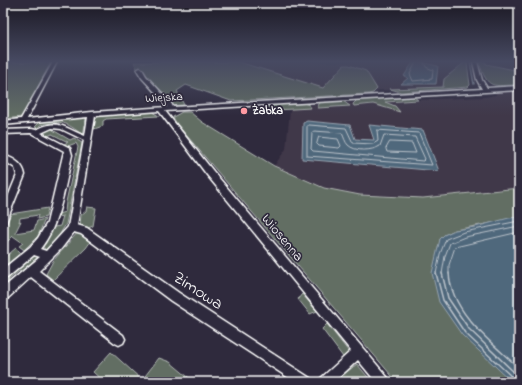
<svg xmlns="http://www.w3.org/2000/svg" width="522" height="385" font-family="'Indie Flower',sans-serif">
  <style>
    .built { fill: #41374a }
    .green { fill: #626e64; stroke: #b0b6b2 }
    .water { fill: #50677b; stroke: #96a4b0 }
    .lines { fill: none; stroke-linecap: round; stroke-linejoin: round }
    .shore-far1 { stroke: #b9c2ca; stroke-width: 1 }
    .shore { stroke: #b9c2ca; stroke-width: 1.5 }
    .stream { stroke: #96a4b0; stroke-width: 1.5 }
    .minor-casing { stroke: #fff; stroke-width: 3 }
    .minor { fill: #2f2a3d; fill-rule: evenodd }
    .poi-dot { fill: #ff9aa2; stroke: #2f2a3d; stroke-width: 1.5 }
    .labels { text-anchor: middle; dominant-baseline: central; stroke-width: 3.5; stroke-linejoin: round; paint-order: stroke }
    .far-street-label { font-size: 12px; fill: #fff; stroke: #2f2a3d }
    .far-poi-label { font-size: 12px; font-weight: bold; fill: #fff; stroke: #2f2a3d; text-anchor: start }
    .street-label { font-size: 14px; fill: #fff; stroke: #2f2a3d }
    .near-street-label { font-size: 17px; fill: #fff; stroke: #2f2a3d }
  </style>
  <rect width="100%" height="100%" fill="#2f2a3d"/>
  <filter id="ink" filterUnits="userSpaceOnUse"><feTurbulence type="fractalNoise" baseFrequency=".025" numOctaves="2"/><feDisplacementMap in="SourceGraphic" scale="8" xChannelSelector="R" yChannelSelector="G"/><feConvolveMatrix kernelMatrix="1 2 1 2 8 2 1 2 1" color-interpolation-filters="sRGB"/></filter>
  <g filter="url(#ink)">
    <!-- built -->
    <path class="built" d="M239,62h226v1l-21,16 -1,8 -48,3h-16l-6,2h-38z
      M486,62h33v9l-33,-7z
      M519,90v98l-96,10 -63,-3 -36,-7 -50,-22 12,-17 4,-39 -2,-4 197,-9 11,-2 -1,-4z"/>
    <!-- green -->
    <path class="green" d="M3,62h48l-29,55 -19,2z
      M134,62h105l84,26 21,-23h5l17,6 11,18 -4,4 -5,1 -137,7 -45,-16 -9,6 7,14 -17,1 -26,-29z
      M465,62l2,1 3,22 -2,2 -67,5 -11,-3 53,-2 1,-8z
      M479,62h7v2l33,7v14c-27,0 -31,6 -40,-23z
      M409,96l5,1 4,3 -33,2 10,4 5,6 -27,-8 -19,2 -1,-2 5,-5z
      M343,101l7,5 -32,2v-2l2,-4z
      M303,103l6,2 2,3 -35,2 -1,-2h-12l-3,-2z
      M152,112l7,4 -53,3 -3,2v5l-9,3 1,-9 4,-4z
      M182,112h8l12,10 72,44 50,22 36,7 63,3 96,-10v41l-28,-6 -36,7 -11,5 -4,4v5l79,117v21h-122l-221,-259 -3,-6z
      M83,117l3,1 -3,18 -4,-1 1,-2c-17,-13 -19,-12 -40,-8l-2,3 -3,-1 5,-5z
      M51,127l5,1 -3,2 17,10 4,-2 8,5 -16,81 -9,15 -12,11 -2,-4 11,-19 6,-1 3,-10 -6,1 1,-3 7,-2 1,-10 12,-55 -2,-4 -8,3 -4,-2 4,-2 -16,-8 -4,2 -4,-4z
      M87,207l9,1 -3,18 -5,2 -8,-3 1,-10 5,-4z
      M48,208l-2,9 -9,2 1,-4 -18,3 -1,4 2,-1 -6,12 19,-3 3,-9 8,-2 -7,17 -14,14 -5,-4 4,-3 -10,-7 -6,6 -4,1c0,-10 -2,-23 7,-29z
      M78,232h2l11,9 -5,7 -33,32 -7,-6 7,-13z
      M16,248l5,5 -18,15v-9z
      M35,255l3,2 -17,15 -2,-1 -16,14v-5l27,-23z
      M302,294l15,17 -7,3 -12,-15z
      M327,324l22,28 -6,5 -21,-28z
      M111,352l31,28 17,-22 11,4 24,20h-90l-11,-10z
      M357,364l15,18h-38z"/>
    <!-- water -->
    <path class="water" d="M413,62h8l17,4 -2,18h-35l7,-6 -4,-2z
      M307,121l43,4 5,14 19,1 -5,-15 54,5 16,41 -137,-12 1,-36z
      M519,217v165h-7l-50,-47 -23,-33 -7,-29 8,-34 4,-4 11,-5 20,-3 34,-9z"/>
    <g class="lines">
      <!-- shore-far1 -->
      <path class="shore-far1" d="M416,62l-6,12 3,7 19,-2 1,-9 -7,-3 -2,-5
        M309,125l37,3 7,15 20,1 5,-3 -1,-11 42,3 13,32 -125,-9v-29z
        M314,131l28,2c2,4 3,9 6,12 7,7 24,6 32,1l4,-11 31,2 10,22 -2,2 -110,-10 -2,-2 1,-16z
        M319,137l19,2 3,7 -2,2 -20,-2 -2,-2z
        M390,142l22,1 4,10 -29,-1 -1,-3z
        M436,274l4,-20 6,-15 18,-7 55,-11
        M442,274l3,-18 5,-13 15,-6 54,-11
        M449,274v-9l6,-18 64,-15"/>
      <!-- shore -->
      <path class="shore" d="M436,273l7,27 22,33 48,45 2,4
        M442,273l6,25 21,31 50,48
        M449,273c2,40 43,70 70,95"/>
      <!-- stream -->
      <path class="stream" d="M470,62l4,22"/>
      <!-- minor casing -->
      <g class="minor-casing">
        <path id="minor" d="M53,62h4l-30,57 65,-7 75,-5 -1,-3 -24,-26 -5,-8 3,-2 2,1 4,7 25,27 2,4 309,-18 -5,-9 -4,-18h4l5,18 5,8 32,-2v4l-354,21 48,60 175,207 2,4h-14l-18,-22 -24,22h-15l2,-4 30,-27 -144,-176 -48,-64 -64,5 -18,109 10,3 92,65 131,85 2,4h-17l-124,-81 -90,-67 -7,-2 -13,17 -22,22 84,64 2,4 -2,4 -4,2 -4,-2 -84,-66 -24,22 -4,1v-12l37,-31 -6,-2 -27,23 -4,2v-11l27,-22 8,-9 9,-15 17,-72 -33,-18 -28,1v-4l29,-1 4,1c22,-12 28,-2 49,6l3,-19 -85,8v-4l18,-2zM52,128l9,1 23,11 -16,87 -22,24 -6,-2c20,-24 25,-64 32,-94l-2,-7 -29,-15z
          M3,155c10,3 20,8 22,20l-18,45 -1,3 -3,1v-15l14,-34 -2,-7 -12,-8z"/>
      </g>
      <!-- minor -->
      <use href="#minor" class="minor"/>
    </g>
  </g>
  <!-- sky -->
  <linearGradient id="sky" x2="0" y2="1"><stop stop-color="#1a1722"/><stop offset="0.53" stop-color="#474a62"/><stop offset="1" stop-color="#474a62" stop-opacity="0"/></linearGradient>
  <rect width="522" height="116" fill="url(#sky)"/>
  <!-- markers -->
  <circle class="poi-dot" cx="244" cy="111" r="4"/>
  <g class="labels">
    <!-- far-street labels -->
    <g class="far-street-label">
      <text transform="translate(164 98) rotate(-4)">Wiejska</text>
    </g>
    <!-- far-poi labels -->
    <g class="far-poi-label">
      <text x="252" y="111">Żabka</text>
    </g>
    <!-- street labels -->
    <g class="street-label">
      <text transform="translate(282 238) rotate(50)">Wiosenna</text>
    </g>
    <!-- near-street labels -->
    <g class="near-street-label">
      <text transform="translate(198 291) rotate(33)">Zimowa</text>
    </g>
  </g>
  <!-- margin -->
  <rect width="522" height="385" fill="none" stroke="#2f2a3d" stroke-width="16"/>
  <rect x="8" y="8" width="506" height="369" fill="none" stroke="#fff" stroke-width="1.5" filter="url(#ink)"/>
</svg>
